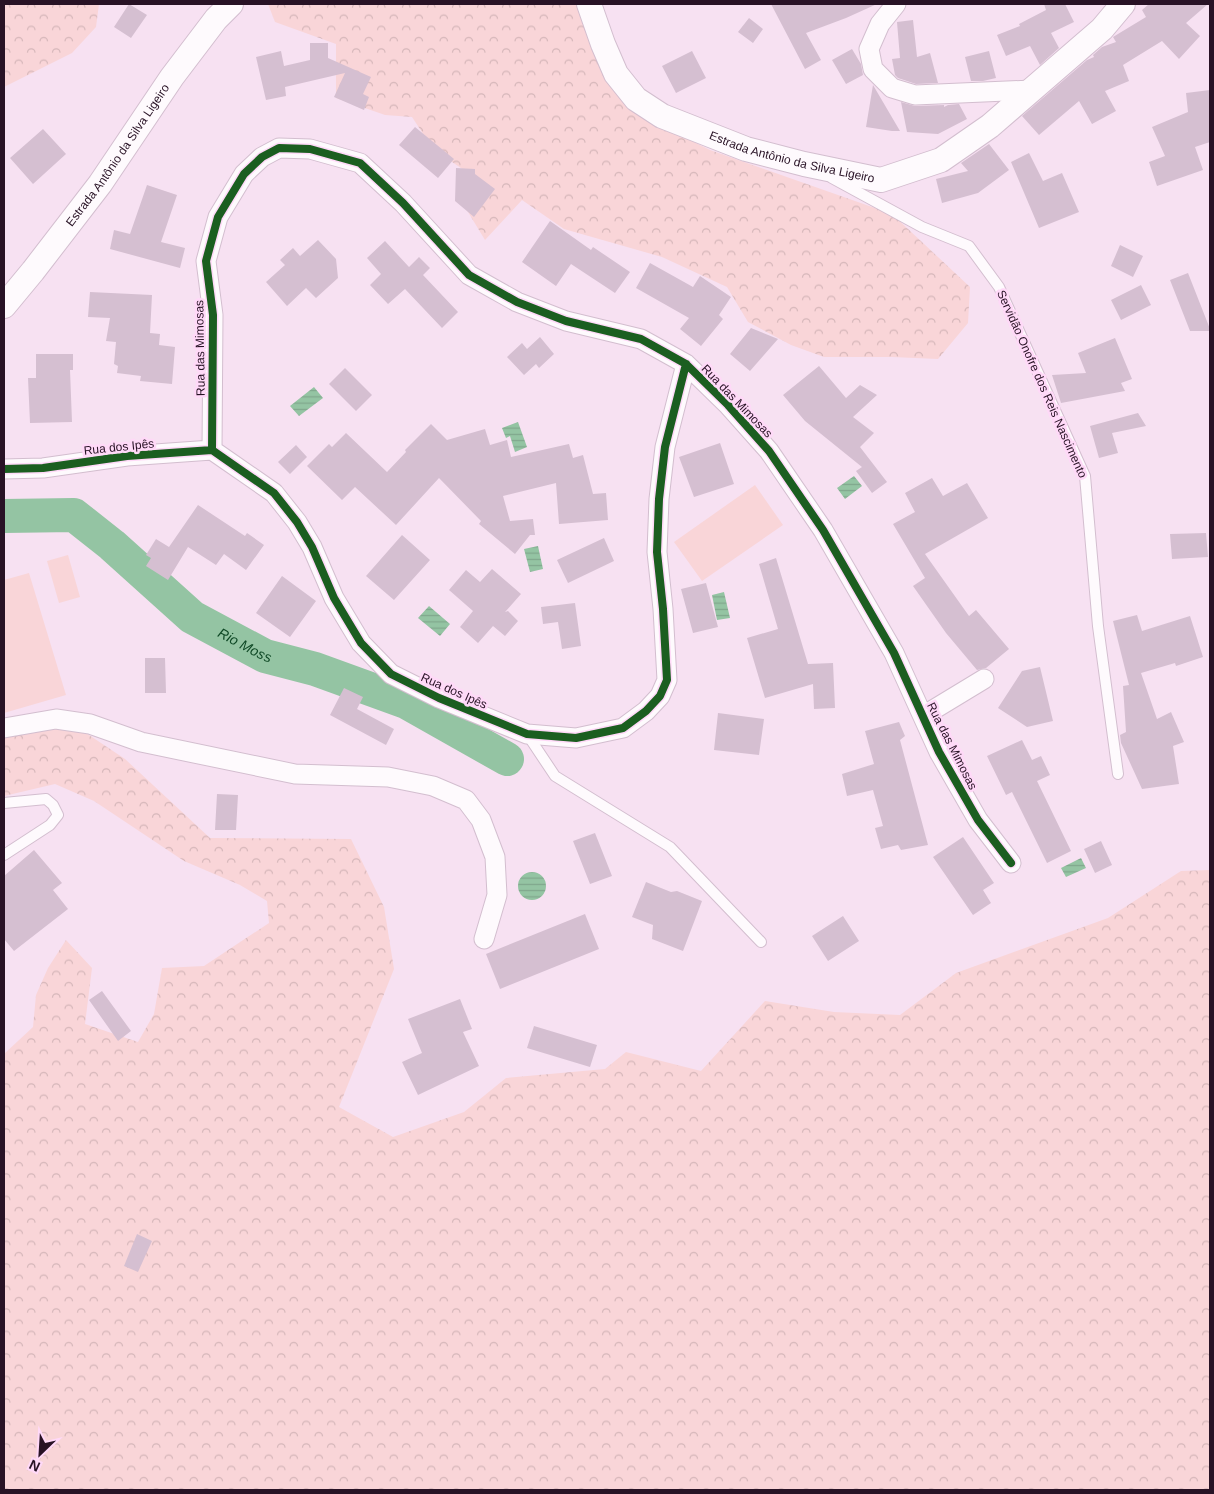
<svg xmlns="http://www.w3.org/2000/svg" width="1214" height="1494" font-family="Arial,sans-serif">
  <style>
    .forest { fill: url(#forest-crowns) }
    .pitch { fill: #f9d5d8 }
    .water { fill: url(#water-rules) }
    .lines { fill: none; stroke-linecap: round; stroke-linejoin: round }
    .river { stroke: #94c4a3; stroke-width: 34 }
    .building { fill: #d5bfd1 }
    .service-casing { stroke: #d3becf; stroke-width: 12 }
    .minor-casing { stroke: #d3becf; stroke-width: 21 }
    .tertiary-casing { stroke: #d3becf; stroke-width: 26 }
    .service { stroke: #fefafd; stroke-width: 10 }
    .minor { stroke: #fefafd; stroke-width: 19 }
    .tertiary { stroke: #fefafd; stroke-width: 24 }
    .cycleway-casing { stroke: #ffd9f8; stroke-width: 11 }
    .cycleway { stroke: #1b5e20; stroke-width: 8 }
    .labels { text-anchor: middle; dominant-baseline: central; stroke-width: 5; stroke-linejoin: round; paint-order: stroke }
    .street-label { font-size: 12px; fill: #281225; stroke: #ffd9f8 }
    .water-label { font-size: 14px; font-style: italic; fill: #0e4825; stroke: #ffd9f8 }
  </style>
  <defs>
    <pattern id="forest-crowns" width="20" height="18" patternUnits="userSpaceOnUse" patternTransform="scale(1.25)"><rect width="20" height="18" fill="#f9d5d8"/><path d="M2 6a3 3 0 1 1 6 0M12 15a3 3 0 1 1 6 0" fill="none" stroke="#d5b6b9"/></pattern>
    <pattern id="water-rules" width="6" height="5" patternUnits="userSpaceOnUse" patternTransform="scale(1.25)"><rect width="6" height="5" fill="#94c4a3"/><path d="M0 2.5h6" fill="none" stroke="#80a78c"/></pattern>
  </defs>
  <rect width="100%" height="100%" fill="#f7e1f2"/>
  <!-- forest -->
  <path class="forest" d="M4,4h95l-3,23 -24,26 -68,34z
    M268,4h317l12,47 35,60 78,39 182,64 78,73 -2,36 -30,36 -46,-2h-68l-33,-12 -43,-23 -21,-35 -65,-30 -98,-28 -42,-29 -37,40 -20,-33 15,-26 -47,-32 -21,-32 -27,-2 -49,-17v-54l-61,-22z
    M4,725l79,6 42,28 85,79 141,1 33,68 10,62 -55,138 54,30 71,-25 42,-34 99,-9 21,-17 75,19 64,-70 69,11 66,3 56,-42 152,-55 73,-47 29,-1v620h-1206v-436l29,-27 3,-32 12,-27 18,-28 26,28 -7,56 53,18 16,-28 8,-46 42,-2 65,-43 -2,-22 -27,-16 -56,-24 -90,-60 -39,-17 -51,12z"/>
  <!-- pitch -->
  <path class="pitch" d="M755,485l28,40 -81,56 -28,-39z
    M68,555l12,42 -21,6 -12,-42z
    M29,573l37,122 -62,18v-133z"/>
  <!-- water -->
  <path class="water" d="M314,387l9,11 -24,18 -9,-10z
    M518,422l9,25 -12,5 -5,-16 -4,2 -4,-10z
    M854,476l8,10 -17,13 -8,-11z
    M538,546l5,23 -13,3 -6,-23z
    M724,592l6,26 -13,2 -5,-25z
    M429,606l21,18 -10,12 -22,-18z
    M1081,858l5,10 -20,9 -5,-9z
    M518 886a14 14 0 1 1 28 0a14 14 0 1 1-28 0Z"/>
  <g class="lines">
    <!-- river -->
    <path class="river" id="s1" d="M4,516l70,-1 38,30 80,72 73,39 50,13 91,33 101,57"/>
  </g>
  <!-- building -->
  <path class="building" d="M129,4l18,11 -16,23 -17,-11z
    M771,4h106l-31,14 -40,15 15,27 -16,9z
    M1044,4h21l9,18 -23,11 8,15 -19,17 -10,-19 -24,10 -9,-21 23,-9 -1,-2 27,-14z
    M1149,4h59l-22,19 14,13 -21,23 -17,-18 -39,24 6,16 -24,10 11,20 -24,13 -13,-23 -40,34 -17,-19 65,-56 7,-3 -1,-2 9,-8 14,-5 -3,-5 33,-20 -4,-7z
    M749,18l14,11 -10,14 -15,-11z
    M913,20l4,37 13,-4 8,30 -22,1 -18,-6 -3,-3 -3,-16 8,-1 -3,-36z
    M310,43h18v15l43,19 -8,17 6,3 -5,13 -30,-13 11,-24 -60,14 1,9 -20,4 -10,-43 25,-6 3,15 26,-6z
    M852,49l9,15 2,11 -17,9 -14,-24z
    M692,51l14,27 -30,15 -14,-27z
    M989,51l7,27 -13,3h-12l-6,-24z
    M873,85l27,46h-8l-26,-4z
    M1210,90v52l-15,5 8,23 -46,16 -8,-24 16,-6 -13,-29 36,-15 -2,-19z
    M901,102l14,4 29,-1v2l4,-2 11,-1 8,15 -29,15 -31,-2z
    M415,127l39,32 -16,19 -39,-33z
    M43,129l23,25 -33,30 -23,-26z
    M989,144l20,26 -31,23 -36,10 -6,-24 32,-8 -7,-8z
    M1029,153l14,28 19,-8 17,39 -40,16 -28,-66z
    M456,168l19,1v5l20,15 -21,28 -19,-16z
    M147,185l30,10 -16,47 24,6 -5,20 -70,-19 4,-19 16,4z
    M550,221l41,29 2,-3 37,25 -15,21 -44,-29 -15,22 -34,-24z
    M318,240l18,19 2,19 -22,20 -10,-10 -19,18 -21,-24 19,-17 -5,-5 13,-12 7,8z
    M385,241l24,26 10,-10 11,11 -7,7 35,37 -16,16 -37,-39 -17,15 -18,-19 11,-11 -14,-16z
    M1120,245l23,11 -10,21 -22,-11z
    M650,263l43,24 7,-11 31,21 -12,18 4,4 -22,27 -21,-17 9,-11 -53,-30z
    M1188,273l22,56v2h-20l-20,-51z
    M1141,285l10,20 -30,15 -10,-20z
    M90,292l62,3 -2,38 10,1 -1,11 16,2 -3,37 -32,-3 1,-5 -24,-3 1,-7 -4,-2 2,-22 -10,-1 4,-23 -22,-1z
    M751,328l27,11 -28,32 -20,-17z
    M540,337l14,17 -15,14 -3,-4 -12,11 -17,-18 15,-14 5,6z
    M1115,338l17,41 -11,4 4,8 -64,12 -9,-28 34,-2 -8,-20z
    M36,354h37v16h-3l2,52 -42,1 -2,-45h8z
    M819,366l27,32 14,-13 17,10 -24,22 21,16 -14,14 27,35 -15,11 -16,-22 6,-4 -57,-46 -22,-26z
    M345,368l27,27 -16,16 -27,-27z
    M1138,413l8,13 -34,7 6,20 -19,5 -9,-32z
    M431,424l16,16 38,-11 5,16 17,-5 4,17 58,-13 4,14 10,-3 10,39 13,-1 2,27 -49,4 -3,-41 -53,13 7,25 23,-2 2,16h-5l-15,19 -36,-30 2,-3 -42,-43 -43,47 -41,-38 -13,13 -35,-34 22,-22 3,3 14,-14 41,39 19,-20 -1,-2z
    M720,443l14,41 -40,13 -15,-40z
    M296,445l11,12 -17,17 -12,-12z
    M932,478l11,18 24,-13 21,35 -63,36 44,62 7,-6 33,39 -23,19 -9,2 -31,-37 -33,-47 12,-8 -32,-54 22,-12 -10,-19z
    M198,505l47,31 2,-3 17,12 -18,25 -22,-16 -8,11 -28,-18 -20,33 -22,-14 5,-8 -5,-3 10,-16 13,8z
    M1206,533l2,24 -36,2 -2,-25z
    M402,535l28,25 -36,40 -28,-24z
    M604,538l10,23 -46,22 -11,-23z
    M776,558l32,106 25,-1 2,45 -21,1 -1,-25 -48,14 -18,-60 31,-9 -19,-65z
    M492,569l29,25 -16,18 3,-1 10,10 -13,15 -12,-10 -15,17 -18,-16 13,-16 -24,-21 17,-20 14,12z
    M282,576l34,25 -26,36 -34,-24z
    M706,583l12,44 -25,6 -12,-44z
    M575,603l6,43 -19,3 -4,-27 -15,2 -2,-17z
    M1137,615l5,16 48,-15 13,41 -27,9 -1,-3 -34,10 16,46 14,-7 13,30 -11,4 6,38 -37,5 -21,-46 -1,-8 6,-3 -3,-46 6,-1 -16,-64z
    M145,658h20l1,35h-21z
    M1040,667l13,54 -26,6 -29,-19 24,-37z
    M344,688l19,9 -6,12 37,20 -8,16 -56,-30z
    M718,713l46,6 -5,36 -45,-5z
    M899,722l6,14 -5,4 28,105 -27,5 -3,-5 -17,4 -6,-21 8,-2 -10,-36 -26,6 -5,-22 32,-10 -9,-33z
    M1022,740l10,20 9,-4 9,19 -13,6 34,70 -24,12 -35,-71 -6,3 -19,-39z
    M217,794l21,1 -2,35h-21z
    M595,833l17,43 -22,8 -17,-43z
    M963,837l31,46 -11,7 8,13 -18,12 -40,-58z
    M1101,841l11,24 -17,8 -11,-24z
    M34,850l28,33 -9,7 15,19 -54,42 -10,-12v-63z
    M646,882l25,10 6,-1 25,10 -19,50 -31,-12 1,-14 -21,-8z
    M585,914l14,35 -99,40 -14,-35z
    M843,916l16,25 -31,20 -16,-25z
    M102,991l29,40 -13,10 -29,-41z
    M460,999l12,30 -9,3 16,34 -61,29 -16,-33 20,-9 -14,-34z
    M534,1026l63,19 -7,22 -63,-19z
    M137,1234l15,7 -14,31 -14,-6z"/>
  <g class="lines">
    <!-- service casing -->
    <g class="service-casing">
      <path id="service" d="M832,178l90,49 47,19 30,41 86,189 13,150 20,148
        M527,734l28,42 115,71 91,95
        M4,803l42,-4 7,6 5,10 -8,10 -46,30"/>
    </g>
    <!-- minor casing -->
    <g class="minor-casing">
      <path id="minor" d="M896,4l-16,20 -11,25 4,20 19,19 23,7 117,-5
        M212,450l1,-135 -7,-54 12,-44 26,-43 18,-17 17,-9 31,1 50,14 43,40 66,72 48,27 49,19 75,18 45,25 42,41 41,46 54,79 71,123 45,99 39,68 33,43
        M4,469l39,-1 84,-12 85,-6 62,43 23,29 15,25 22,51 27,45 30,31 48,24 88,36 49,4 47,-10 23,-17 14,-15 7,-16 -4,-71 -6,-57 2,-53 6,-52 21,-83
        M923,716l61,-37
        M4,728l52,-9 34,5 51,18 154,32 93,3 45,9 33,14 15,20 14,37 2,38 -13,44"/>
    </g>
    <!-- tertiary casing -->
    <g class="tertiary-casing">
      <g id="tertiary">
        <path id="s2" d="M589,4l14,40 13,30 20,25 26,17 84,33 58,15 77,16 60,-20 49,-34 112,-97 21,-25"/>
        <path id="s3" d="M4,306l29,-35 67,-87 72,-107 44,-58 15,-15"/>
      </g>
    </g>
    <!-- service -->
    <use href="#service" class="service"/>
    <!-- minor -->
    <use href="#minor" class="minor"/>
    <!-- tertiary -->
    <use href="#tertiary" class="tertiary"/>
    <!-- cycleway casing -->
    <g class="cycleway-casing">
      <path id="cycleway" d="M212,450l1,-135 -7,-54 12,-44 26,-43 18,-17 17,-9 31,1 50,14 43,40 66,72 48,27 49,19 75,18 45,25 42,41 41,46 54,79 71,123 45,99 39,68 33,43
        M4,469l39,-1 84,-12 85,-6 62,43 23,29 15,25 22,51 27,45 30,31 48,24 88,36 49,4 47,-10 23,-17 14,-15 7,-16 -4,-71 -6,-57 2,-53 6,-52 21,-83"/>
    </g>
    <!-- cycleway -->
    <use href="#cycleway" class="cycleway"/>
  </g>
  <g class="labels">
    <!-- street labels -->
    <g class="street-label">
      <text stroke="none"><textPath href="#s3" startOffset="189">Estrada Antônio da Silva Ligeiro</textPath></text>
      <text stroke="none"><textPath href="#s2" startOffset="275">Estrada Antônio da Silva Ligeiro</textPath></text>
      <text transform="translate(200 348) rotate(-91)">Rua das Mimosas</text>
      <text transform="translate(1042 384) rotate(66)">Servidão Onofre dos Reis Nascimento</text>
      <text transform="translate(737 401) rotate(46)">Rua das Mimosas</text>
      <text transform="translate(119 447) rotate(-6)">Rua dos Ipês</text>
      <text transform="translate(454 691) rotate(24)">Rua dos Ipês</text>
      <text transform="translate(952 746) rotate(63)">Rua das Mimosas</text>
    </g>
    <!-- water labels -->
    <g class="water-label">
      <text stroke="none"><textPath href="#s1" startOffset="286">Rio Moss</textPath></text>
    </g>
  </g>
  <!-- border -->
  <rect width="1214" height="1494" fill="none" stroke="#281225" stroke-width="10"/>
  <!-- north arrow -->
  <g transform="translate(40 1454) rotate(205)" stroke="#ffd9f8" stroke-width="4" paint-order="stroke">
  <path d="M0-4L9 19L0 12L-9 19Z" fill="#281225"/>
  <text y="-8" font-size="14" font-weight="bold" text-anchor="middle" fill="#281225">N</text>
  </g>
</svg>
